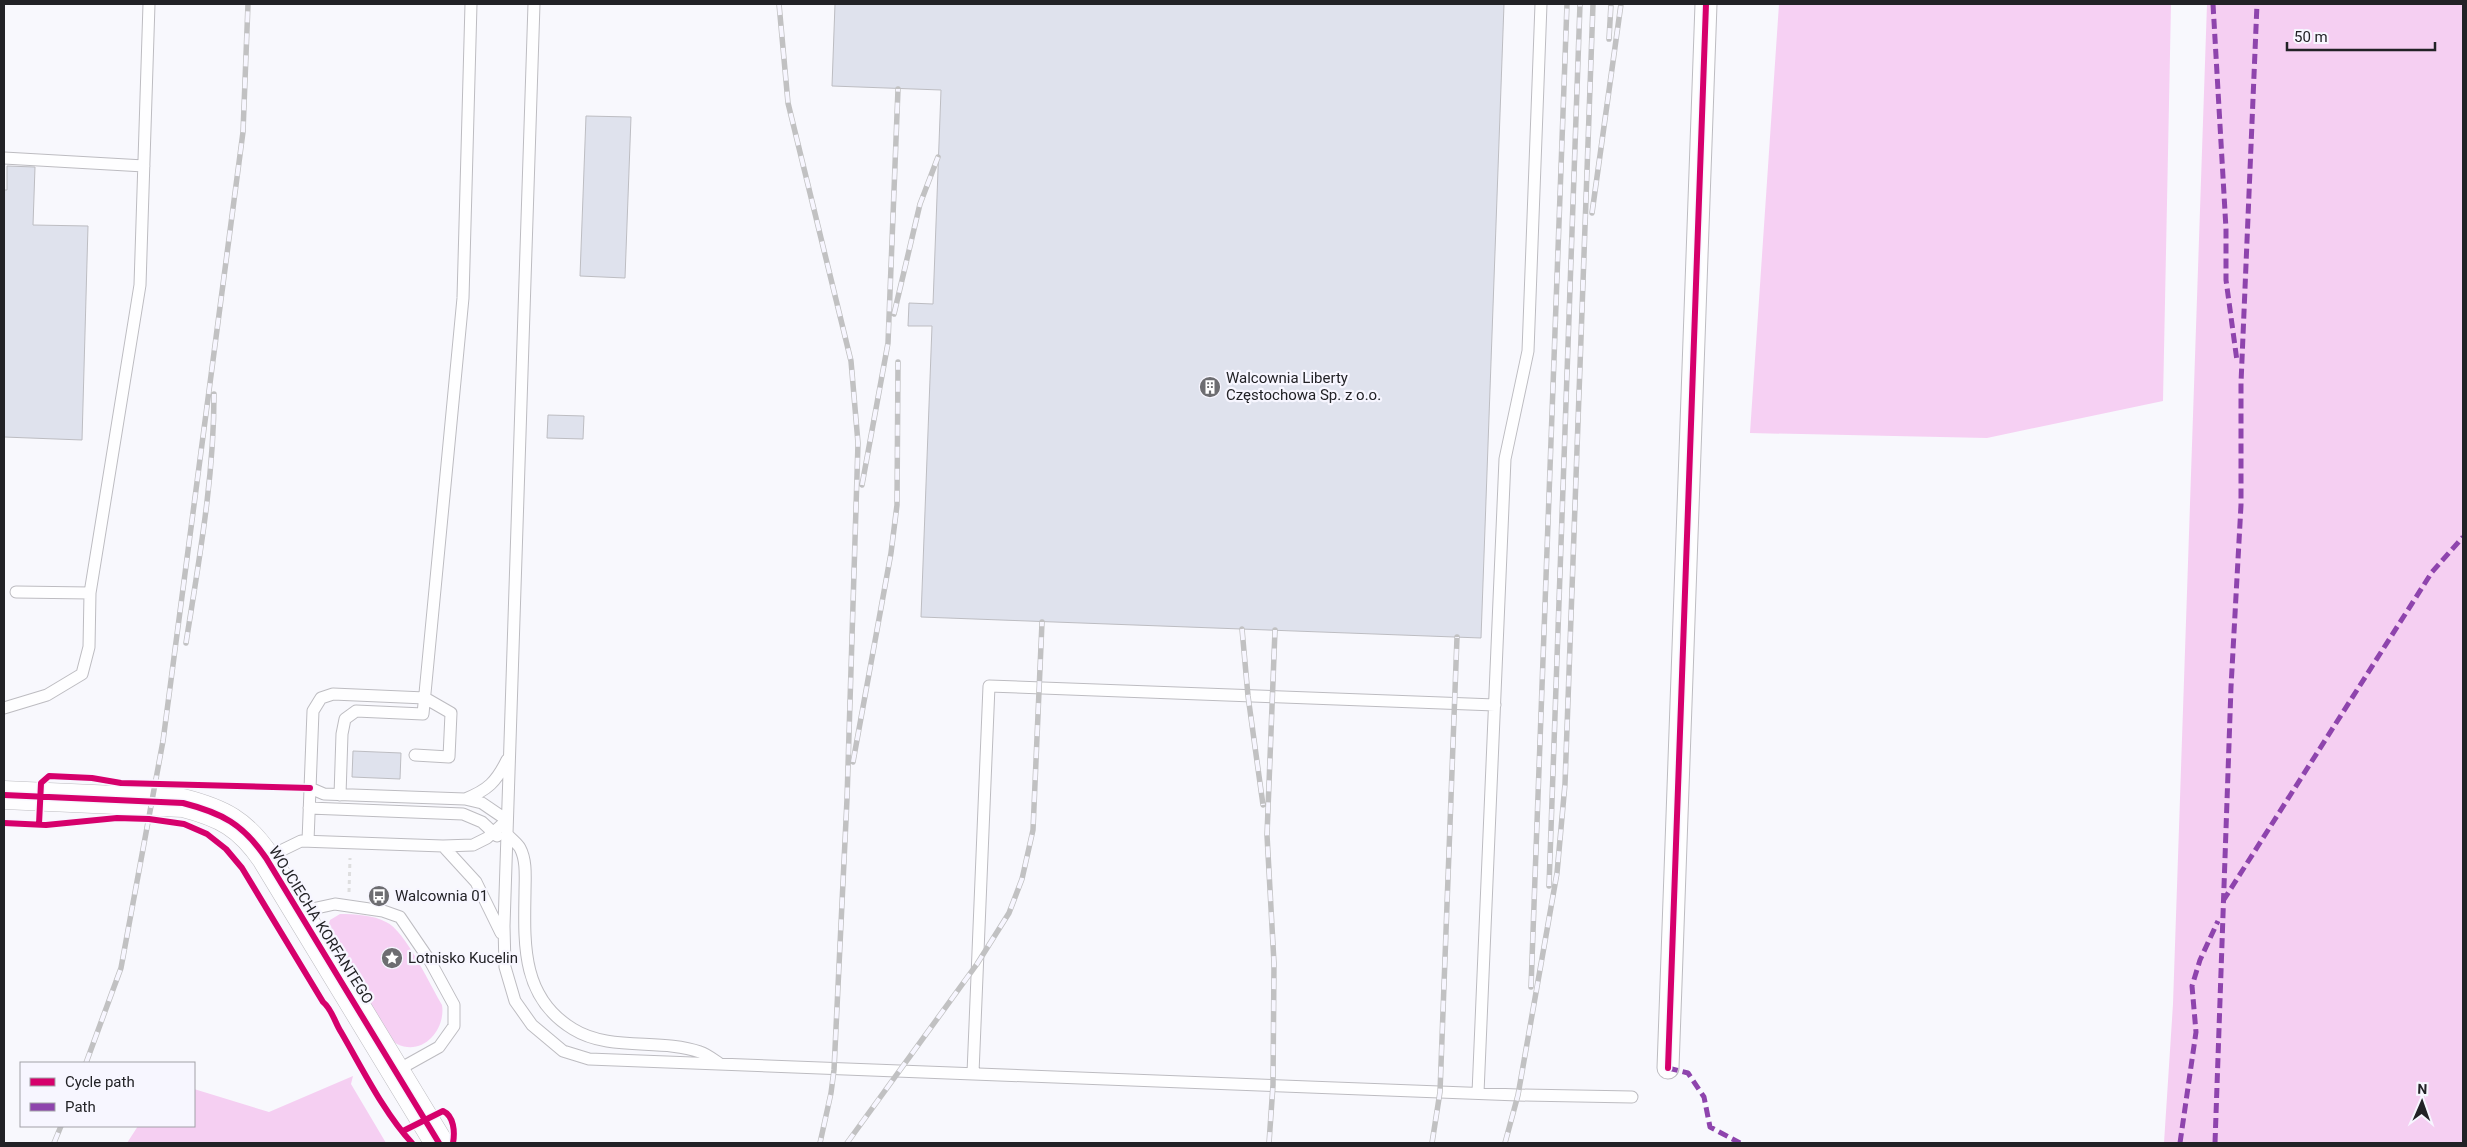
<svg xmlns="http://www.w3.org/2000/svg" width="2467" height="1147" font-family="Roboto,sans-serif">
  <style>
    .green { fill: #f6d0f3 }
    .forest { fill: #f5cff2 }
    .building { fill: #dfe2ed; stroke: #bdbdc2 }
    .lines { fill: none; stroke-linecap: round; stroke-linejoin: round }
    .service-casing { stroke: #bdbcc1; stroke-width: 13 }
    .minor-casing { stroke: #bdbcc1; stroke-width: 23 }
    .tertiary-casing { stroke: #bdbcc1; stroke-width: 29 }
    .path { stroke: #dededf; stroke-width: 3; stroke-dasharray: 4 4; stroke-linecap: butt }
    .service { stroke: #fefeff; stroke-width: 11 }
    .minor { stroke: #fefeff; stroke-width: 21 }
    .tertiary { stroke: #fefeff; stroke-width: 28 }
    .rail-casing { stroke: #c1c1c2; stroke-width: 5.5 }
    .rail { stroke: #f7f6ff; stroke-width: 4; stroke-dasharray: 11; stroke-linecap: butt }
    .quiet { stroke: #8e44ad; stroke-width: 5; stroke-dasharray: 10 5; stroke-linecap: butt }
    .cycleway-casing { stroke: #f7f6ff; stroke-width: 9 }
    .cycleway { stroke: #d6006c; stroke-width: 6 }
    .labels { text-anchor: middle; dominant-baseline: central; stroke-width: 4.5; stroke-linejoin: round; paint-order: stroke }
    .poi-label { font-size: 15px; fill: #222226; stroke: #f7f6ff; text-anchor: start }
    .street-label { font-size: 15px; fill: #222226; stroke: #f7f6ff }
  </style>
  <rect width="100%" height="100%" fill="#f8f8fd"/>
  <!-- green -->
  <path class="green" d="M1779,4h392l-8,397 -176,37 -237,-5z
    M340,914c14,0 34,1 46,8 19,8 44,63 56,83 4,24 -19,52 -45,39 -16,-9 -58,-89 -71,-110l4,-14z"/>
  <!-- forest -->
  <path class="forest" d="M2207,4h256v1139h-299l9,-139z
    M353,1076l-2,8 35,59h-259l11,-17h56v-37l75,23z"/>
  <!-- building -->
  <path class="building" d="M835,4h669l-23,634 -560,-21 11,-291h-24l1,-23 24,1 8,-214 -109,-4z
    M586,116l45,1 -6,161 -45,-2z
    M7,166l28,1 -2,58 55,1 -6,214 -78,-3v-247h3z
    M548,415l36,1 -1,23 -36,-1z
    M353,751l48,2 -1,26 -48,-2z"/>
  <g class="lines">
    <!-- service casing -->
    <g class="service-casing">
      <path id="service" d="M534,4l-30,922 1,41 10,34 17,24 31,26 26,8 929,36 114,2
        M4,158l140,8
        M16,592l74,1
        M4,708l43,-13 35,-21 7,-27 1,-54 50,-308 9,-281
        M310,788l14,6 141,5c23,-9 31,-17 42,-39
        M340,795l2,-61 3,-15 11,-8 67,3 40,-416 8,-294
        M309,808l154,6 19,8 15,14
        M507,834c4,5 10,9 13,14 7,13 5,31 5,45 -1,53 -3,105 48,136 37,23 87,9 127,23 7,2 14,8 20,12
        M308,841l5,-130 8,-13 12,-4 92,4 26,15 -2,44 -34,-2
        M443,846l33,36 25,51
        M266,858l35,-17 142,5 30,-1 14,-7 20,-18 -25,-17 -17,-4
        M302,916l10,-7 23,-5 48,7 17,6 30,44 24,44v21l-15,21 -43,24
        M973,1073l16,-387 506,19
        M1478,1093l27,-634 23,-108 13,-347"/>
    </g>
    <!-- minor casing -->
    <g class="minor-casing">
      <path id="minor" d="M1668,1068l38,-1064"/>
    </g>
    <!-- tertiary casing -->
    <g class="tertiary-casing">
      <path id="tertiary" d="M4,795l179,8c39,10 60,21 83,55l173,285"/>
    </g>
    <!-- path -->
    <path class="path" d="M349,892l1,-34"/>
    <!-- service -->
    <use href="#service" class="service"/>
    <!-- minor -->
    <use href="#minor" class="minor"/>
    <!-- tertiary -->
    <use href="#tertiary" class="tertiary"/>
    <!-- rail casing -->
    <g class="rail-casing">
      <path id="rail" d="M779,4l9,99 63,258 7,82 -11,356 -13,271 -3,23 -11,50
        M1609,39l2,-35
        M1592,213l29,-209
        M894,314l26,-110 18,-47
        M862,485l26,-142 10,-254
        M1242,629l6,67 15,109
        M186,643c13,-83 28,-165 28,-249
        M853,762l38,-209 6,-48 1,-143
        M1549,886l31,-882
        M1531,987l36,-983
        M86,1063l35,-95 42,-227 80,-609 5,-128
        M54,1143l7,-17
        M847,1143l130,-179 32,-51 13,-34 11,-49 9,-208
        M1269,1143l4,-58 1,-122 -7,-128 8,-205
        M1432,1143l8,-51 17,-455
        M1505,1143l13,-48 39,-222 8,-89 28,-780"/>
    </g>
    <!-- rail -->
    <use href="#rail" class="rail"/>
    <!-- quiet -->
    <path class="quiet" d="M2213,4l13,225v51l11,81
      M2223,901l209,-329 31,-35
      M1668,1068l20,5 16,24 6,30 30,16
      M2180,1143l16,-111 -4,-46 8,-26 18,-39
      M2215,1143l16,-456 10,-182v-122l16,-379"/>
    <!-- cycleway casing -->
    <g class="cycleway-casing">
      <path id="cycleway" d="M4,795l179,8c39,10 60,21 83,55l173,285
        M4,823l42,2 71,-7 32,1 35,5 23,10 19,15 16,19 81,134c9,7 12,21 18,30 21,36 43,81 71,111
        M39,824l2,-41 8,-7 43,2 29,5 189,5
        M1668,1068l38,-1064
        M403,1131l40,-20c11,5 12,21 10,32"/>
    </g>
    <!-- cycleway -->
    <use href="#cycleway" class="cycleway"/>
  </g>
  <!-- icons -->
  <defs>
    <g id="building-disc" transform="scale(1.125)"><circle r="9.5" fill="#6d6d71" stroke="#f7f6ff"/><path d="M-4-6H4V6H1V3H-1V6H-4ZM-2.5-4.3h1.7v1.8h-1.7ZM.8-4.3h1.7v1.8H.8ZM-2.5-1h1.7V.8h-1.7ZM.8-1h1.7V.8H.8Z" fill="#fff"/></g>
    <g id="bus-disc" transform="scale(1.125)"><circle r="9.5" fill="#6d6d71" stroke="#f7f6ff"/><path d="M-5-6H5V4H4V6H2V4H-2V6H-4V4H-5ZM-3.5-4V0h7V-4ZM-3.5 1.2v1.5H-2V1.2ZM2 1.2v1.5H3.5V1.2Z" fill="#fff"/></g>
    <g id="sight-disc" transform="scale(1.125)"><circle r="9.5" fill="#6d6d71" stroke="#f7f6ff"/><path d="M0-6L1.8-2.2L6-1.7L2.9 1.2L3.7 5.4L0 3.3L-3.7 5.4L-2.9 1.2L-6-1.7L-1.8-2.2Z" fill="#fff"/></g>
  </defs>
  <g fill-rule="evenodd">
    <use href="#building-disc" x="1210" y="387"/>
    <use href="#bus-disc" x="379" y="896"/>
    <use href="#sight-disc" x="392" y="958"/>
  </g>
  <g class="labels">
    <!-- poi labels -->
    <g class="poi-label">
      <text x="1226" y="378">Walcownia Liberty<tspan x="1226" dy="17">Częstochowa Sp. z o.o.</tspan></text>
      <text x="395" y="896">Walcownia 01</text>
      <text x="408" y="958">Lotnisko Kucelin</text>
    </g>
    <!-- street labels -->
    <g class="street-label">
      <text transform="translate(321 925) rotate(58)">WOJCIECHA KORFANTEGO</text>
    </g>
  </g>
  <!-- border -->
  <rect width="2467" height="1147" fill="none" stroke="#222226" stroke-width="10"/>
  <!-- legend -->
  <rect x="20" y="1062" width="175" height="65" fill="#f7f6ff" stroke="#a2a1a8"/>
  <rect x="30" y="1078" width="25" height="8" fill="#d6006c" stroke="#a2a1a8"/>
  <text x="65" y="1087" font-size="15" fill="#222226">Cycle path</text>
  <rect x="30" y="1103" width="25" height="8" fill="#8e44ad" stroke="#a2a1a8"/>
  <text x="65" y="1112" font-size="15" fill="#222226">Path</text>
  <!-- north arrow -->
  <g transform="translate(2422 1102) rotate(2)" stroke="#f7f6ff" stroke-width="4" paint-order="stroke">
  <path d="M0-4L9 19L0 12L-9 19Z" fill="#222226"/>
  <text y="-8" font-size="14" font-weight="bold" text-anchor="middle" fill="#222226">N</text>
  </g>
  <!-- scale -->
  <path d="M2287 42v8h148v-8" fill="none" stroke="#222226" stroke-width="2.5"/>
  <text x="2294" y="42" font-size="15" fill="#222226" stroke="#f7f6ff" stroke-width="4" paint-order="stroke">50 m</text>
</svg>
